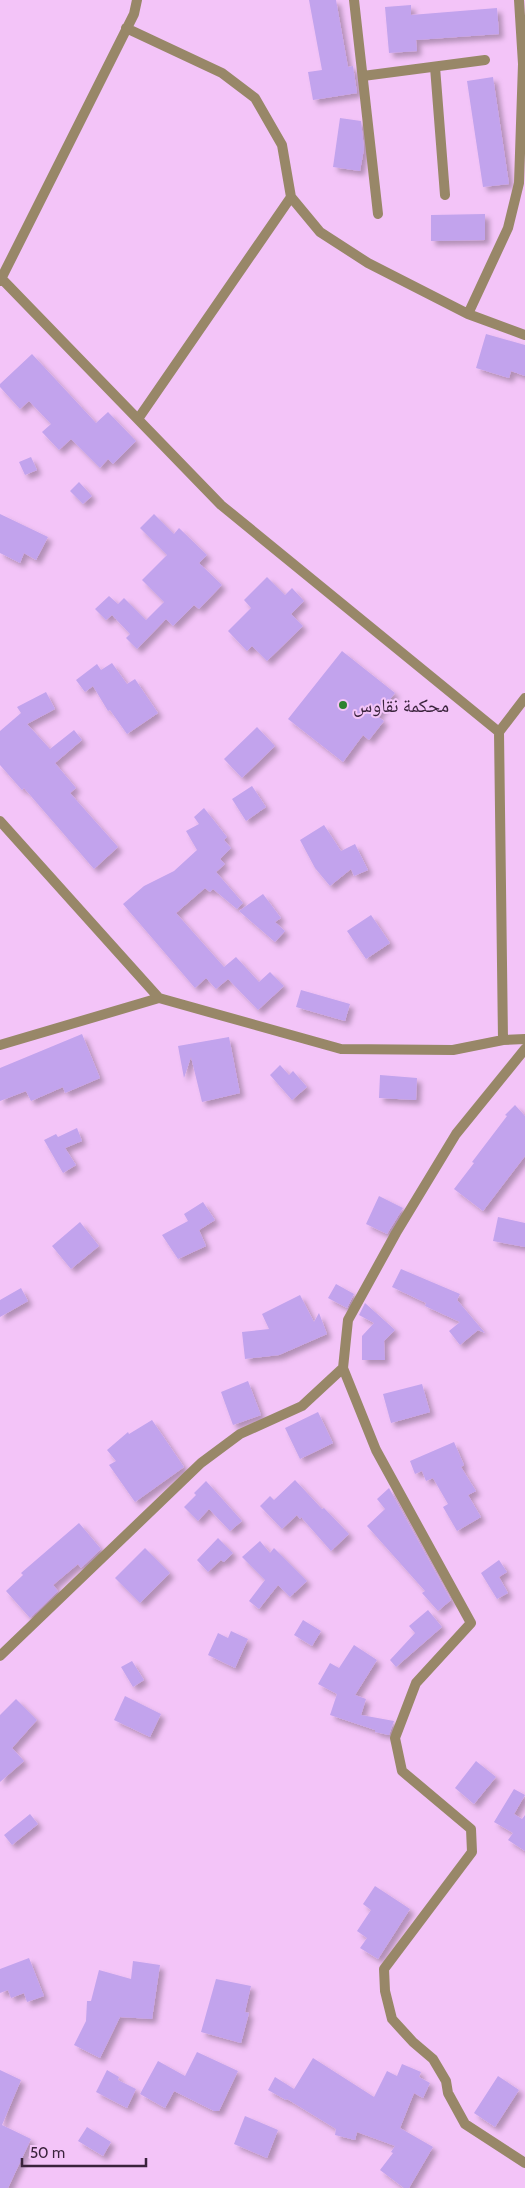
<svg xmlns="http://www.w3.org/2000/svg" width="525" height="2188" font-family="Cabin,'Noto Naskh Arabic',sans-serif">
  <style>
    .building { fill: #c2a3ed; filter: url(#shadow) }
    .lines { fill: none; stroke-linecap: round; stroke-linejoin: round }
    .minor { stroke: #988768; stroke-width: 10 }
    .poi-dot { fill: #2e822f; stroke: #f3c4f8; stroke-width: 2 }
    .labels { text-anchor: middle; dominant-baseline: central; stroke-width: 4; stroke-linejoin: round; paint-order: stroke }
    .poi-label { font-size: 19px; fill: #3a233c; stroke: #f3c4f8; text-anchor: start }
  </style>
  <defs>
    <filter id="shadow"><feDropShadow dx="4.5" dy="4.5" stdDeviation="2.5" flood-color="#0004"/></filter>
  </defs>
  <rect width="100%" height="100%" fill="#f3c4f8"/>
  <!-- building -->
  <path class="building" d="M309,0h27l12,67 5,-1 4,27 -44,7 -5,-28 14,-2z
    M411,5v10l86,-7 2,26 -83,6 1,11 -28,2 -4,-46z
    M493,77l16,107 -26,3 -16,-106z
    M340,118l21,3 3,28 -4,22 -27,-4z
    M485,214v26l-54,1v-26z
    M486,334l39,11v31l-14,-5 -2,7 -33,-10z
    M32,354l64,69 12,-11 28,29 -23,23 -5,-5 -8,9 -29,-29 -12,11 -17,-18 9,-8 -22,-23 -9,8 -20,-22v-3z
    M31,457l6,13 -12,5 -6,-13z
    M79,482l13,14 -9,8 -13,-13z
    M0,514l48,23 -12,23 -12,-7 -4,10 -20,-10z
    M154,514l20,20 5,-6 28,27 -8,8 23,22 -23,24 -5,-4 -21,21 -7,-7 -29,30 -11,-11 4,-4 -18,-19 -6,5 -11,-11 14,-13 9,8 6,-6 22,22 18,-18 -22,-22 25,-25 -27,-27z
    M267,577l18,18 7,-7 12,13 -13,13 12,12 -36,35 -15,-15 -5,5 -19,-20 23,-23 -7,-8z
    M342,651l53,42 -18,23 7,5 -15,19 -6,-5 -20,27 -55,-43z
    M112,663l15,21 8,-5 23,34 -31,21 -17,-24 -2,1 -15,-25 -8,6 -9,-12 21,-16 4,6z
    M46,692l9,17 -28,15 23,25 24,-19 8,10 -27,23 21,25 -6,5 48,54 -24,22 -70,-81 -2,2 -22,-25v-34l21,-18 -4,-6z
    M257,727l18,19 -33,32 -18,-19z
    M252,786l14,21 -20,14 -14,-22z
    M204,808l23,29 -3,3 7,8 -11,11 5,5 -9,8 27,31 -6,6 -24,-20 -3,3 -5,-4 -29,25 48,54 12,-10 23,25 11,-10 14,14 -26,24 -30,-31 -12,10 -10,-11 -11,10 -72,-84 21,-18 30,-15 23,-21 -11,-19 13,-7 -5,-7z
    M324,825l17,26 14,-7 13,26 -14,6 -3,-7 -21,17 -15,-18 -15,-28z
    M263,894l18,24 -6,4 10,9 -10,11 -36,-31z
    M371,915l19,28 -24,16 -19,-28z
    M301,990l49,14 -5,17 -49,-14z
    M82,1034l18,44 -35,15 -2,-6 -32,14 -5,-10 -26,10v-33z
    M229,1037l11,56 -38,9 -11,-45 -7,21 -6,-32z
    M280,1065l9,10 4,-4 14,16 -15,13 -22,-25z
    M380,1075l37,3 -1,22 -37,-2z
    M515,1105l10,11v40l-42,55 -29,-22 20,-26 -2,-1 35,-46 -2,-1z
    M77,1128l5,13 -17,7 11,17 -13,8 -19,-33 12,-6 2,3z
    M379,1196l24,12 -16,26 -21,-10z
    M203,1202l12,18 -16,10 7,16 -28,13 -16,-24 26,-14 -4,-7z
    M498,1217l27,6v24l-32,-6z
    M80,1222l19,24 -28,23 -19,-23z
    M401,1269l59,25 -3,6 28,33 -7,-3 -18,15 -11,-14 11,-9 -35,-16 1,-3 -34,-16z
    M336,1284l18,10 -7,14 -19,-10z
    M21,1288l7,13 -28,16v-17z
    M300,1295l14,27 5,-9 8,21 -48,21 -34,4 -3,-27 27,-3 -7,-15z
    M365,1303l30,27 -11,11 1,19h-23v-24l12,-13 -15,-8z
    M248,1381l13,34 -28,10 -12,-33z
    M422,1384l8,28 -39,11 -8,-29z
    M318,1412l15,31 -33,16 -15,-31z
    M152,1420l32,47 -49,35 -26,-37 7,-4 -9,-11 21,-18 1,2z
    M454,1442l10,23 -3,2 15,24 -8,4 13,22 -24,14 -14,-24 5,-3 -15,-26 -7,3 -4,-10 -7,3 -5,-13z
    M295,1480l27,29 2,-1 25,26 -18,17 -30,-34 -1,2 -3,-4 -15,14 -22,-23 10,-10 4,4z
    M206,1481l36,40 -12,10 -21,-22 -11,12 -14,-14 12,-12 -2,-2z
    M389,1488l62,112 -13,11 -16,-18 3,-2 -58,-65 18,-17 -8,-10z
    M79,1523l22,26 -20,19 -3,-4 -25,21 5,6 -28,27 -24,-27 17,-16 -2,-2z
    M218,1538l15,15 -9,9 -3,-2 -13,12 -11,-12z
    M260,1541l10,12 4,-5 33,33 -17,16 -12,-12 -19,24 -10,-8 16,-21 -23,-23z
    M145,1548l25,25 -30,30 -25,-25z
    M499,1560l8,12 -8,5 9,16 -11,6 -16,-26z
    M428,1610l14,17 -46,40 -6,-7 25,-27 -6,-7z
    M303,1620l18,11 -9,15 -18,-11z
    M231,1631l17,8 -13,29 -27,-13 10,-22 10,5z
    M354,1645l23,15 -22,35 11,4 -5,16 33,6 -5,14 -14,-3v-2l-45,-15 7,-21 -19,-10 12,-21 9,5z
    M132,1661l12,19 -11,7 -12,-20z
    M125,1696l36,18 -11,23 -36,-17z
    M16,1699l21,21 -25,28 12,13 -24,21v-67z
    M476,1761l20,16 -22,27 -19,-16z
    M514,1789l11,6 -11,19 8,5 3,-4v36l-17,-11 5,-7 -19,-11z
    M30,1814l8,10 -26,21 -8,-10z
    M375,1886l35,23 -32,50 -18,-11 7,-10 -10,-7 14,-21 -8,-6z
    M29,1958l15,38 -17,6 -3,-9 -13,5 -3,-8 -8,3v-24z
    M133,1961l27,4 -8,54 -32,-2 -20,41 -26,-13 12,-24 1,-20h4l8,-31 32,9z
    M216,1979l35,7 -6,26 4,1 -8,30 -40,-11z
    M197,2052l41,19 -19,40h-5l-40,-20 -9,17 -25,-14 18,-33 27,15z
    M313,2058l61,39 13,-26 10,5 5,-12 19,8 -2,5 11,6 -7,15 -9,-5 -14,35 33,19 -24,41h-5l-24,-18 13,-17 -2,-1 4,-6 -38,-14 -2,8 -20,-5 1,-6 -49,-30 -1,1 -18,-10 7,-13 19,12z
    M0,2070l21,10 -19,45 29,14 -23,49h-8z
    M107,2070l12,7 -1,3 18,9 -9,19 -31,-16z
    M498,2076l21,14 -24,37 -21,-14z
    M245,2116l33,14 -11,28 -33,-14z
    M87,2127l24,15 -8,14 -25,-15z"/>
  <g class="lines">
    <!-- minor -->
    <path class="minor" d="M354,0l24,214
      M126,28l96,45 33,25 27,47 9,52 -153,222
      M435,67l10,128
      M363,76l122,-16
      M291,197l29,35 48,31 100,51 57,21
      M0,277l221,228 278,227 4,308 -50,10 -112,-1 -182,-51 -159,47
      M0,281l134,-267 3,-14
      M468,314l40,-86 11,-45 4,-119 -4,-64
      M499,732l26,-34
      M0,821l159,177
      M503,1040l22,-1
      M343,1368l33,82 95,173 -55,60 -21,55 7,33 69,58 1,23 -88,117 1,22 7,28 21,23 20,17 13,22 2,12 17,31 60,39
      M0,1656l201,-193 39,-29 62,-28 41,-38 5,-48 48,-87 60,-99 69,-85"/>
  </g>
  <!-- markers -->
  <circle class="poi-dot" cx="343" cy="705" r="5"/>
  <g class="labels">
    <!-- poi labels -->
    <g class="poi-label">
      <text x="353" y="705">محكمة نقاوس</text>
    </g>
  </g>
  <!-- scale -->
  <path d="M22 2158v8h124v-8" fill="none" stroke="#3a233c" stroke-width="2.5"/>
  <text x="30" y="2158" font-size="15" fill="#3a233c" stroke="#f3c4f8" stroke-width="4" paint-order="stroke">50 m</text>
</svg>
